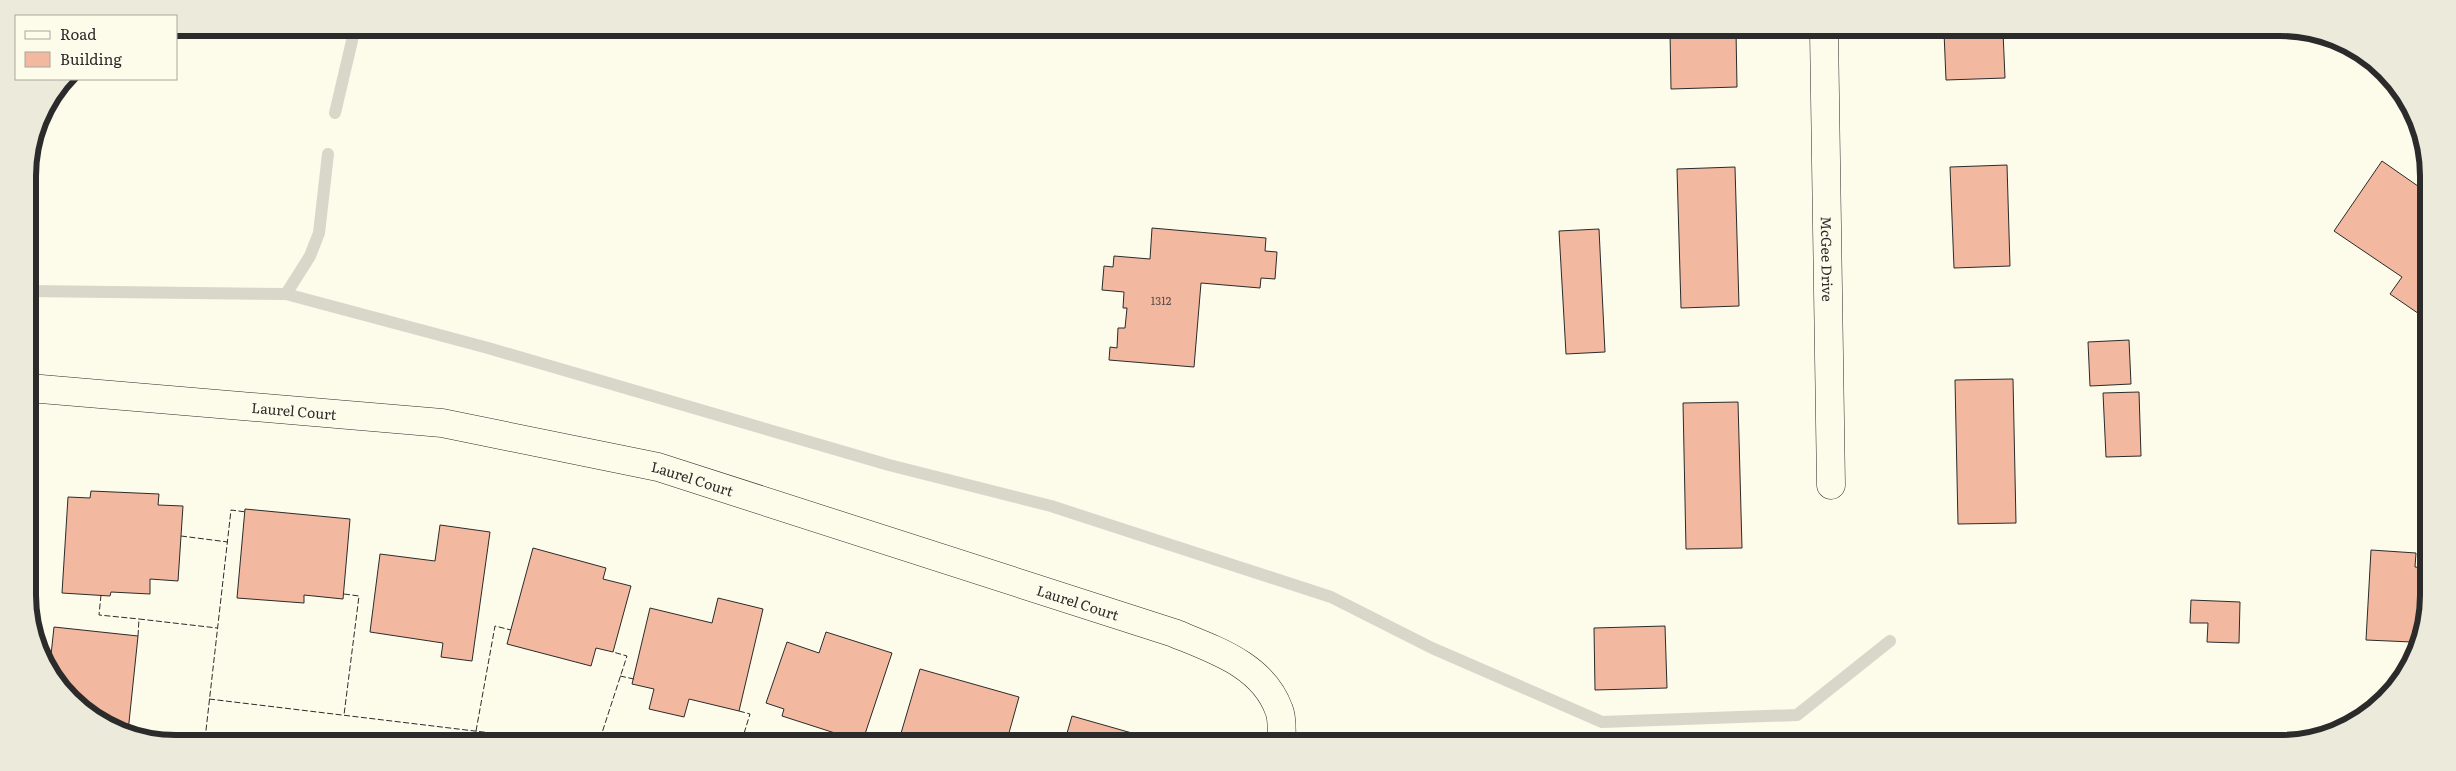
<svg xmlns="http://www.w3.org/2000/svg" width="2456" height="771" font-family="Literata,serif">
  <style>
    .lines { fill: none; stroke-linecap: round; stroke-linejoin: round }
    .stream { stroke: #d8d7c9; stroke-width: 12 }
    .building { fill: #f2b8a0; stroke: #2b2b2b }
    .minor-casing { stroke: #2b2b2b; stroke-width: 29 }
    .minor { stroke: #fdfbea; stroke-width: 28 }
    .fence { stroke: #2b2b2b; stroke-width: 1; stroke-dasharray: 6 2.5; stroke-linecap: butt }
    .labels { text-anchor: middle; dominant-baseline: central; stroke-width: 4; stroke-linejoin: round; paint-order: stroke }
    .number-label { font-size: 11px; fill: #5d4e48 }
    .street-label { font-size: 14px; fill: #2b2b2b; stroke: #fdfbea }
    .rim { fill: none; stroke: #2b2b2b; stroke-width: 6 }
  </style>
  <rect width="100%" height="100%" fill="#fdfbea"/>
  <g class="lines">
    <!-- stream -->
    <path class="stream" d="M335,113l20,-85
      M28,291l258,3 202,54 401,117 162,41 280,91 101,51 170,74 195,-7 93,-74
      M286,294l24,-38 9,-23 9,-79"/>
  </g>
  <!-- building -->
  <path class="building" d="M1670,31h66l1,56 -66,2z
    M1944,32h59l2,46 -59,2z
    M2382,161l43,30v127l-35,-24 12,-17 -68,-46z
    M2007,165l3,101 -56,2 -4,-101z
    M1735,167l4,139 -58,2 -4,-139z
    M1152,228l114,10 -1,13 12,1 -2,27 -14,-1 -1,10 -59,-5 -7,84 -85,-7 1,-13 7,1 1,-20h7l2,-20h-4l1,-16 -22,-2 2,-24 9,1 1,-11 36,3z
    M1599,229l6,123 -39,2 -7,-123z
    M2129,340l2,44 -41,2 -2,-44z
    M2013,379l3,144 -58,1 -3,-144z
    M2139,392l2,64 -35,1 -3,-64z
    M1738,402l4,146 -56,1 -3,-146z
    M91,491l68,3 -1,11 25,1 -5,75 -28,-2v15l-39,-2 -1,4 -48,-3 6,-96 22,1z
    M245,509l105,10 -7,80 -39,-4v8l-67,-5z
    M440,525l50,7 -18,129 -31,-4 2,-14 -73,-11 10,-78 55,7z
    M533,548l73,20 -3,11 28,7 -18,66 -17,-4 -5,18 -84,-22z
    M2371,550l45,3 -1,14 9,1 -1,62h-10l-1,12 -46,-2z
    M718,598l45,11 -24,102 -50,-12 -5,18 -35,-8 5,-20 -22,-5 18,-76 62,15z
    M2191,600l49,2 -1,41 -32,-1 1,-19h-18z
    M1665,626l2,62 -72,2 -1,-62z
    M54,627l84,9 -10,96 -63,-39 -7,-14v-6l-4,-1 -4,-8z
    M826,632l66,21 -29,87h-27l2,-6 -56,-18 2,-7 -18,-6 21,-61 32,11z
    M920,669l99,28 -12,43h-108z
    M1072,716l88,25 -95,-1z"/>
  <g class="lines">
    <!-- minor casing -->
    <g class="minor-casing">
      <g id="minor">
        <path id="s1" d="M1824,31l7,454"/>
        <path id="s2" d="M29,388l413,35 216,44 516,166c41,17 89,32 105,77 4,9 2,22 3,31"/>
      </g>
    </g>
    <!-- minor -->
    <use href="#minor" class="minor"/>
    <!-- fence -->
    <path class="fence" d="M181,536l47,6
      M344,594l15,2 -15,119
      M101,595l-2,20 40,4
      M138,636l1,-17 78,9
      M620,676l14,3
      M209,699l332,40
      M739,711l11,3 -8,26
      M476,731l19,-105 16,4
      M205,739l26,-229 15,2
      M600,739l27,-83 -14,-4"/>
  </g>
  <g class="labels">
    <!-- number labels -->
    <g class="number-label">
      <text x="1161" y="300">1312</text>
    </g>
    <!-- street labels -->
    <g class="street-label">
      <text stroke="none"><textPath href="#s1" startOffset="228">McGee Drive</textPath></text>
      <text stroke="none"><textPath href="#s2" startOffset="266">Laurel Court</textPath></text>
      <text stroke="none"><textPath href="#s2" startOffset="671">Laurel Court</textPath></text>
      <text stroke="none"><textPath href="#s2" startOffset="1076">Laurel Court</textPath></text>
    </g>
  </g>
  <!-- crop -->
  <path d="M0 0H2456V771H0ZM176 36H2280A140 140 0 0 1 2420 176V595A140 140 0 0 1 2280 735H176A140 140 0 0 1 36 595V176A140 140 0 0 1 176 36Z" fill="#eceadb" fill-rule="evenodd"/>
  <path class="rim" d="M176 36H2280A140 140 0 0 1 2420 176V595A140 140 0 0 1 2280 735H176A140 140 0 0 1 36 595V176A140 140 0 0 1 176 36Z"/>
  <!-- legend -->
  <rect x="15" y="15" width="162" height="65" fill="#fdfbea" stroke="#a9a89e"/>
  <rect x="25" y="31" width="25" height="8" fill="#fdfbea" stroke="#a9a89e"/>
  <text x="60" y="40" font-size="15" fill="#2b2b2b">Road</text>
  <rect x="25" y="52" width="25" height="15" fill="#f2b8a0" stroke="#a9a89e"/>
  <text x="60" y="65" font-size="15" fill="#2b2b2b">Building</text>
</svg>
